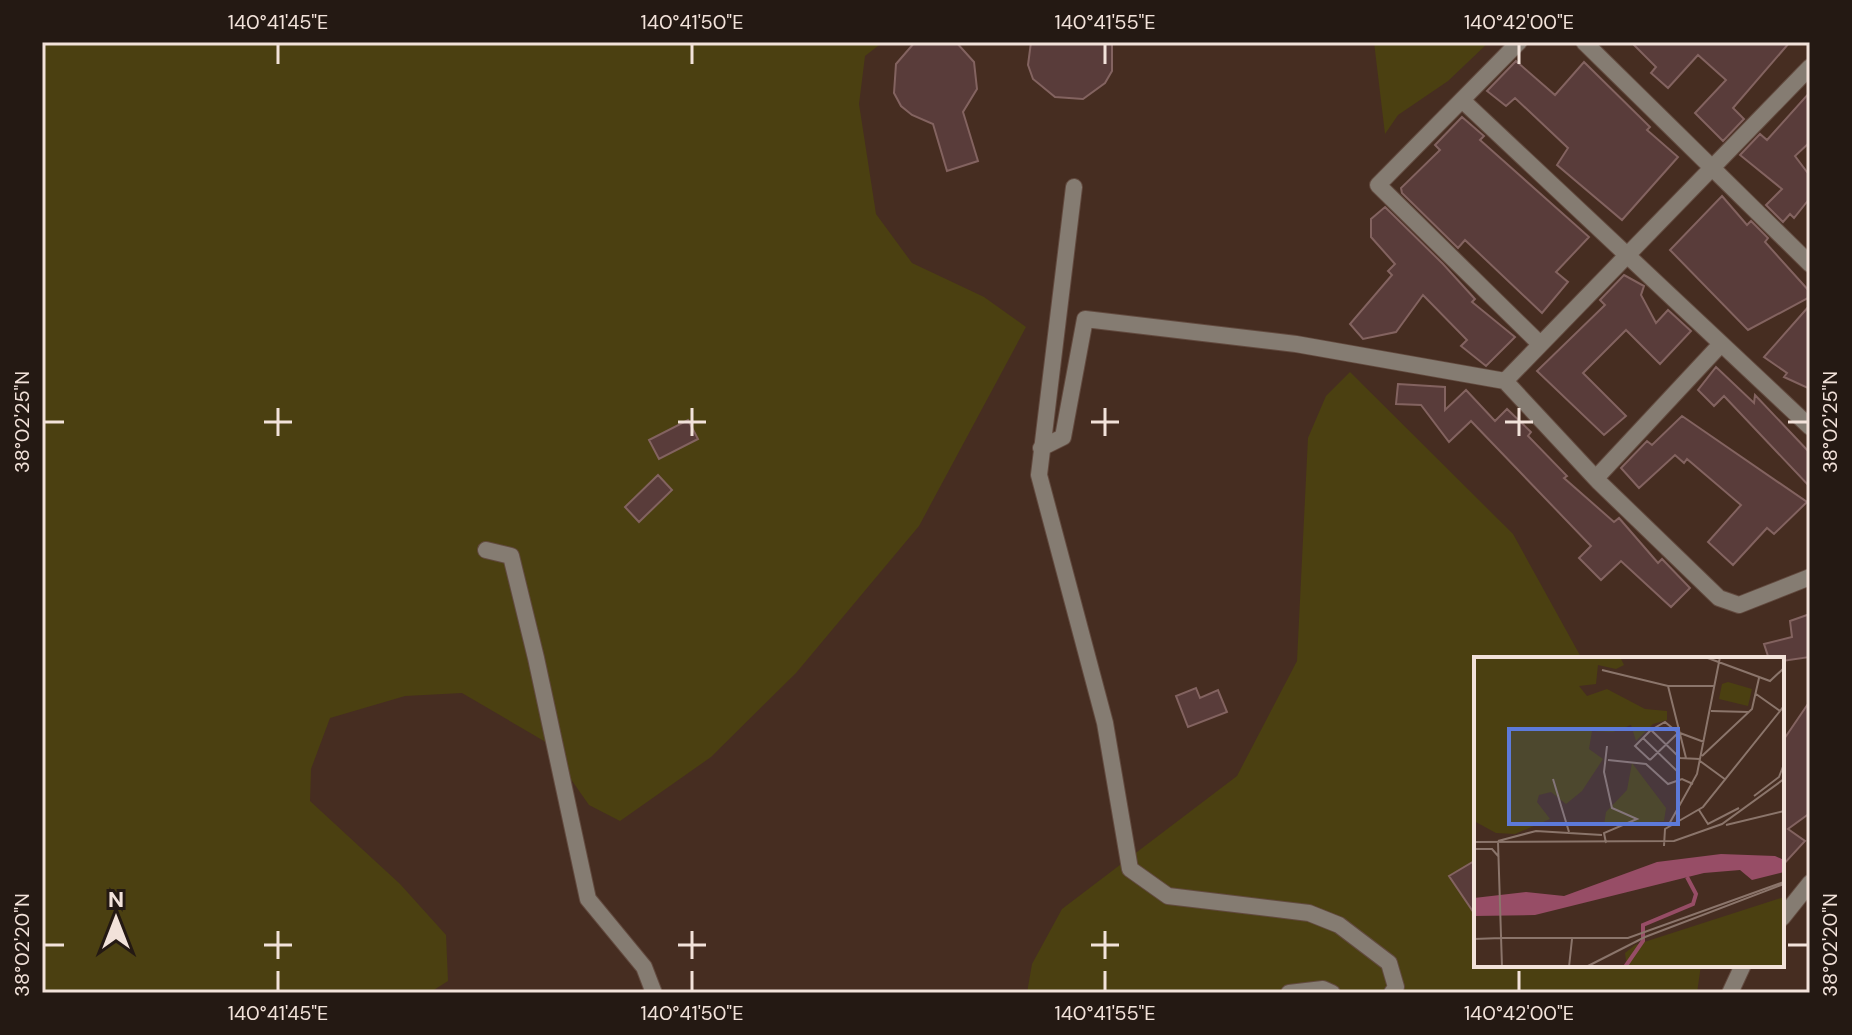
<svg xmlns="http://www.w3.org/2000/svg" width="1852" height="1035" font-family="'DM Sans',sans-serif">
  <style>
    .green { fill: #4b4011 }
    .building { fill: #593c3a; stroke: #836360; stroke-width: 2 }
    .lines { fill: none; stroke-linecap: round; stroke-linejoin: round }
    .minor-casing { stroke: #624a3f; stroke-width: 18 }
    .minor { stroke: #857c72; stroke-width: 16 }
    .ticks { fill: none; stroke: #f2e2da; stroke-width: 3 }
    .inset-river { fill: none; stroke: #974d66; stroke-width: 4 }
    .inset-road { fill: none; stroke: #8b756b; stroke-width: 2 }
    .view { fill: #5d7ad9; fill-opacity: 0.15; stroke: #5d7ad9; stroke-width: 4 }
    .inset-edge { fill: none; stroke: #f2e2da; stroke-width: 4 }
    .neatline { fill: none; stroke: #f2e2da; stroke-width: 3 }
    .ticks-label { font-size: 20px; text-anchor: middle; fill: #f2e2da }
  </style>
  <rect width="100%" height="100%" fill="#462d21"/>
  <!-- green -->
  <path class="green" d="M42,42h841l-18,14 -6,48 17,110 36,49 72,34 42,30 -107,199 -123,147 -85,84 -91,64 -31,-16 -45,-64 -82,-48 -57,3 -75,22 -19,51 -1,32 90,83 46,51 2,46 -19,12h-387z
    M1374,42h115l-41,39 -50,34 -13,19z
    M1350,372l163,162 69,125h-106v306h225l-4,28h-670l5,-29 30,-55 175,-133 60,-115 11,-223 18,-42z"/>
  <!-- building -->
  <path class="building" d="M915,42h41l18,20 3,27 -14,23 15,49 -31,10 -14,-47 -21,-9 -11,-9 -7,-13 2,-29z
    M1031,42h81v29l-7,12 -22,16 -28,-2 -22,-18 -5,-14z
    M1631,42h159l-57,66 11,11 -21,22 -28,-28 31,-33 -28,-25 -30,33 -17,-15 5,-6z
    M1516,61l39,34 29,-33 66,65 -3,3 31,27 -56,63 -65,-55 11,-17 -53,-50 -9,8 -19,-15z
    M1810,92v50l-15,14 15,20v22l-16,20 -4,-4 -7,8 -17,-17 16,-16 -42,-34 20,-21 7,6z
    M1462,117l22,19 -4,4 109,97 -33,35 12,10 -26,31 -77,-73 -7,8 -56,-55 -1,-5 39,-38 -5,-5z
    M1722,196l25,29 4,-4 17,17 -3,4 45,50v5l-62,33 -78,-80z
    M1385,207l58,57 32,35 -3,3 43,35 -29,29 -25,-20 6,-6 -44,-45 -27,37 -33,7 -13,-15 42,-49 -4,-4 7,-7 -24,-27v-18z
    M1624,275l20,11 -3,9 15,28 12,-13 23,21 -31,33 -34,-34 -43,43 43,43 -22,19 -67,-64 68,-66 -5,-5z
    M1810,305v84l-26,-12 3,-4 -23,-16z
    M1716,367l38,36 1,-8 55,58v34l-86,-91 -10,10 -16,-16z
    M1398,384l47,3v23l21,-20 29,31 12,-12 24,23 -3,4 39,40 -3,2 50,44 5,-4 39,45 4,-4 28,29 -19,19 -50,-46 -20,19 -22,-22 12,-12 -120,-125 -22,21 -28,-37 -25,-1z
    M1682,416l125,86 -33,32 -7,-6 -34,37 -25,-23 33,-37 -54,-46 -3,4 -9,-8 -36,33 -18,-20 26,-27 5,4z
    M688,420l10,19 -39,20 -10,-19z
    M658,475l14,15 -33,32 -14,-15z
    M1810,614v43l-28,4 -13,-2 -5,-15 28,-7 -2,-16z
    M1196,688l4,10 18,-8 9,22 -39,15 -12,-31z
    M1810,701v112l-22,16 17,12 -23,25v-124z
    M1476,860v56l-27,-40z"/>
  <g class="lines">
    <!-- minor casing -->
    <g class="minor-casing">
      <path id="minor" d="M1519,42l-141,143 161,158
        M1584,42l226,222
        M1462,100l348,327
        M1074,187l-35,288 66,248 25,146 38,27 141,17 30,12 50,38 7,24 -4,6
        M1505,381l305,-314
        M1041,448l22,-11 22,-118 211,25 209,37 94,101 120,116 20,7 71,-28
        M1596,478l125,-134
        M486,550l25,6 25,102 52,241 56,68 10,26
        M1782,918l28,-35
        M1289,993l34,-4 9,4
        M1730,993l13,-28"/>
    </g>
    <!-- minor -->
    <use href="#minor" class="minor"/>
  </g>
  <!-- ticks -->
  <path class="ticks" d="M278,44v20M692,44v20M1105,44v20M1519,44v20M278,408v28M692,408v28M1105,408v28M1519,408v28M44,422h20M264,422h28M678,422h28M1091,422h28M1505,422h28M1788,422h20M278,931v28M692,931v28M1105,931v28M44,945h20M264,945h28M678,945h28M1091,945h28M1788,945h20M278,971v20M692,971v20M1105,971v20M1519,971v20"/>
  <!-- overview -->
  <g transform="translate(1474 657)">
    <rect width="310" height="310" fill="#462d21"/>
    <path d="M0,0h146l4,8 -8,4 -18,-4 -2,19 -17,2 8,10 20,-7 38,20 22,2v9l-14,4 -17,17 -5,-16 -18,7 -21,-1 -3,18 14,10 -21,32 -16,13 -15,-12 -12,3 -2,7 13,17 -35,15 -19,-1 -22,-12zM254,25l24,7 -4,17 -29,-7 3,-15zM158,106l34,45 -2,13 -60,4 2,-13 21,-22zM310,240v70h-157l-2,-14 10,-8z" fill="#4b4011"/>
    <path d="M247,197l54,2 9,4v12l-32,8 -12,-10 -36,3 -169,42 -61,1v-18l52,-6 38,4 93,-34z" fill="#974d66"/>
    <path class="inset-river" d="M151,310l18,-26v-16l50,-21 3,-10 -9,-17"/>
    <path class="inset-road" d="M231,0l65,24 14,-13M128,13l66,16h47M194,29l18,72M282,37l24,17M237,54l38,1M177,73l14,-8 12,10M206,76l24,9M169,81l35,34 1,7M228,99l50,-47 7,-31M134,103l38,4 22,20 14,-5 11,5M176,103l-15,-14 16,-16 29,28 20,1M176,103l28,-27M226,104l26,19M79,122l16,53M280,139l25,-19 5,-13M225,153l9,14 31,-16M252,168l58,-14M194,169l29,-52 23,-117M24,184l38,-10 66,4M0,185l200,-1 48,-17 62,-45M24,185l4,125M132,186l-2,-10 33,-14 -25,-11 -8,-36 3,-26M190,189l1,-17 38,-22 81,-101M2,192h16l7,8M27,281h127l156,-56M0,282l27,-1M95,310l3,-28M112,310l59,-30 139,-53"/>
    <path class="view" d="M35,72h169v95h-169z"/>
    <rect width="310" height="310" class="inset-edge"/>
  </g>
  <!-- border -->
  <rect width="1852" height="1035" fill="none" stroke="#241913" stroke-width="88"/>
  <!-- north arrow -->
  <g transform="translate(116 919)" stroke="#241913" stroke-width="6" paint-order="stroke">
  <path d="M0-6L14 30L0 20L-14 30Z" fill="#f2e2da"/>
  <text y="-12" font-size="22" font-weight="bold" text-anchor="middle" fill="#f2e2da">N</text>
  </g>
  <rect x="44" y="44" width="1764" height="947" class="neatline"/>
  <g class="ticks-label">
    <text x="278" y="29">140°41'45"E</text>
    <text x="692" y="29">140°41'50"E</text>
    <text x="1105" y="29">140°41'55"E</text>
    <text x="1519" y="29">140°42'00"E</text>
    <text transform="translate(22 422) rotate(-90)" y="7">38°02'25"N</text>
    <text transform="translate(1830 422) rotate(-90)" y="7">38°02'25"N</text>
    <text transform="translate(22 945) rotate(-90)" y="7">38°02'20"N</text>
    <text transform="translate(1830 945) rotate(-90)" y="7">38°02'20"N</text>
    <text x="278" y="1020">140°41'45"E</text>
    <text x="692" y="1020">140°41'50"E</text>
    <text x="1105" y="1020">140°41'55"E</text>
    <text x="1519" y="1020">140°42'00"E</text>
  </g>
</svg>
